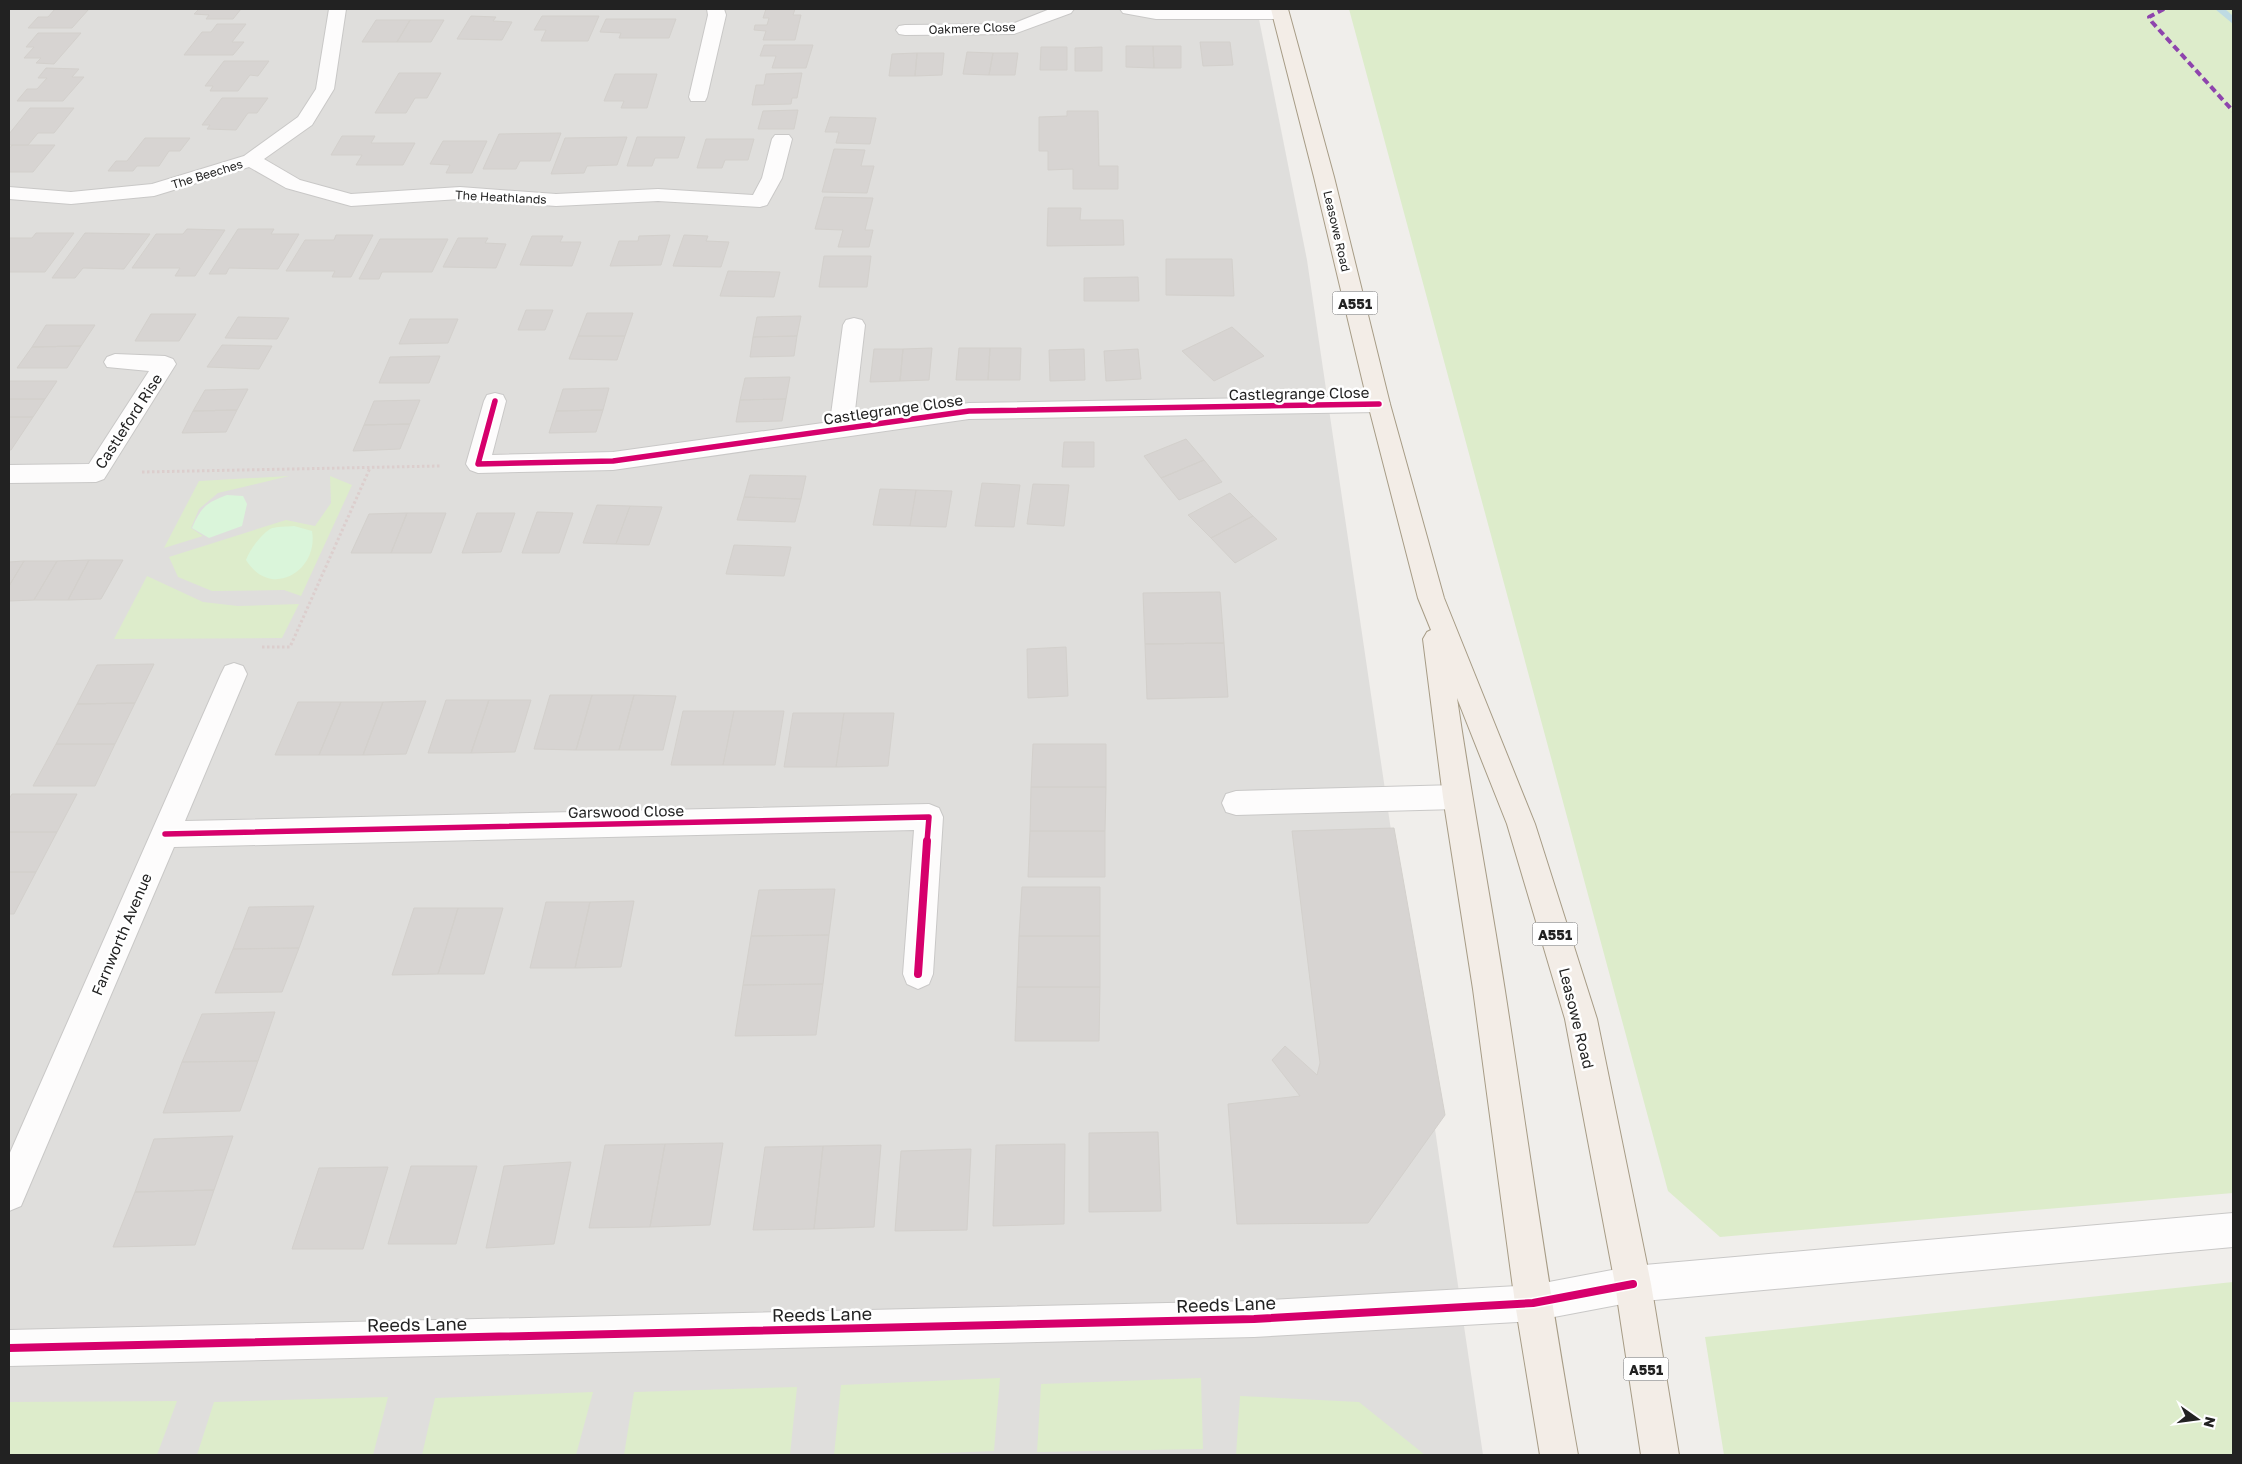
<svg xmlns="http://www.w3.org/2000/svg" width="2242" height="1464" font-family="'Golos Text',sans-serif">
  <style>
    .residential { fill: #dfdedc }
    .grass { fill: #ddeccb }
    .park { fill: #daf5da }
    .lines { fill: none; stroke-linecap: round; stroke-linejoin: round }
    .stream { fill: #bfdbe3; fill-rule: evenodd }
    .building { fill: #d7d4d2; stroke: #d3d0cc }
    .minor-casing { stroke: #c9c8c7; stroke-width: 2 }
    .major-casing { stroke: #a79c86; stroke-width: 2 }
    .path { stroke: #dccecd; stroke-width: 3; stroke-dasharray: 2.5 2.5; stroke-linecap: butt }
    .minor { fill: #fdfcfc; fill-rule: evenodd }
    .major { fill: #f3ede7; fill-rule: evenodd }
    .quiet { stroke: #8e44ad; stroke-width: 4; stroke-dasharray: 7 4; stroke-linecap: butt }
    .cycleway-far1-casing { stroke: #fff; stroke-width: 9 }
    .cycleway-casing { stroke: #fff; stroke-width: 11 }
    .cycleway-far1 { stroke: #d6006c; stroke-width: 5.5 }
    .cycleway { stroke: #d6006c; stroke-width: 8 }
    .labels { text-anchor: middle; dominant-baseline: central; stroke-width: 5; stroke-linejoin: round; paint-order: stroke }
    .far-street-label { font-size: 12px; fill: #222; stroke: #fff }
    .shield { fill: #fff; stroke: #646464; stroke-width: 1 }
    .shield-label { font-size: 14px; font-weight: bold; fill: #222 }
    .street-label { font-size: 15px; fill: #222; stroke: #fff }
    .near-street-label { font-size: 18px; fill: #222; stroke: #fff }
  </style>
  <rect width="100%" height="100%" fill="#f0eeeb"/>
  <!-- residential -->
  <path class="residential" d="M9,9h1248l50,251 176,1195h-1474z"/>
  <!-- grass -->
  <path class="grass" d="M1349,9h884v1184l-513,44 -52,-46z
    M289,476l-71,17 -19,16 -8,19 12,8 -39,12 35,-67z
    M330,476l22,9 -51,111 -17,-6 -72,1 -34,-14 -9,-20 117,-37 29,6 16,-23z
    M147,576l56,26 35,4 61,-2 -17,34 -168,1z
    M2233,1282v173h-509l-19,-118z
    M1000,1378l-6,73 -96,4h-64l7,-70z
    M1201,1378l2,71 -166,3 4,-68z
    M797,1387l-7,68h-166l10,-63z
    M593,1392l-17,63h-154l13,-57z
    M1240,1396l119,6 66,53h-189z
    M388,1397l-15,58h-176l17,-53z
    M177,1401l-20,54h-148v-53z"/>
  <!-- park -->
  <path class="park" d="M227,495l16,1 4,8 -5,22 -33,12 -17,-10c9,-20 13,-25 35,-33z
    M294,526l18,5c7,40 -41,69 -66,29 4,-11 14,-24 24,-31 6,-3 17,-2 24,-3z"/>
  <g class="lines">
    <!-- stream -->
    <path class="stream" d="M2215,9h10l8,7v8z"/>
  </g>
  <!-- building -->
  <path class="building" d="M55,9h34l-17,19h-44l10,-11h10z
    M199,9h42l-8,10h-27l3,-4 -15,-1z
    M766,9h29l-2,6h8l-6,25h-32l3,-9 -12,-1 1,-5h12l2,-7h-6z
    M471,16l25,1 -3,4 19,1 -10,18 -45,-1z
    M542,16h57l-11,25h-47l5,-11h-12z
    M606,19h70l-7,19h-50l2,-5 -21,-1z
    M376,20h34l-13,22h-35z
    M410,20h34l-13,22h-34z
    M217,24h29l-14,18h12l-11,13h-49l18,-23h9z
    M38,33h43l-27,31 -18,-1 5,-5h-17l10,-11h-8z
    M1200,42h30l3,23 -30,1z
    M764,45h49l-7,23h-34l4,-12h-16z
    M1126,46h27l1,22 -28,-1z
    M1153,46h28v22h-27z
    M1041,47h26v23h-27z
    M1102,47v24h-27v-23z
    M967,52l26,1 -4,22 -26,-1z
    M917,53l-2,23h-26l3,-22z
    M917,53h27l-2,22 -27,1z
    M993,53h25l-3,22h-26z
    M224,61h45l-11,15 -8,-1 -12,16h-28l3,-5h-8z
    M46,68l33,1 -7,8h12l-21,24h-46l10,-12h10l10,-11h-9z
    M399,73h42l-14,25h-12l-9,15h-31z
    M802,73l-5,25h-5l-1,6 -39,1 4,-20h8l2,-11z
    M615,74h42l-10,34h-26l3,-7h-20z
    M222,98h46l-11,15h-9l-12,17 -29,-1 3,-4h-8z
    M30,108h44l-20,25h-16l-10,12h-19v-11z
    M798,110l-4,19h-36l5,-18z
    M1067,111h31l1,55h19v23h-45v-20l-25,1v-19h-9v-34l28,-1z
    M830,117l46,1 -6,26 -34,-1 3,-11h-14z
    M561,133l-11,28h-30l-4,8h-33l16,-35z
    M342,136h33l-4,7h44l-12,22h-47l6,-10h-31z
    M627,137l-10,28 -30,1 -3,7 -33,1 14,-36z
    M637,137h48l-7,21h-23l-3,8h-25z
    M145,138h45l-10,13h-11l-10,15h-22l-4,5h-25l8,-10h11z
    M706,139h48l-6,21h-23l-3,8h-25z
    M443,141h44l-15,32h-26l4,-8 -20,-1z
    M12,145h43l-22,27h-24v-23z
    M834,149l31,1 -4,16h13l-7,27 -45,-1z
    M824,197l49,1 -8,32h8l-4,17h-31l5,-17 -28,-1z
    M1048,208h33l-1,12h43l1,25 -77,1z
    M187,229l38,1 -30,46h-20l5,-8h-48l24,-34h27z
    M238,229h36l-3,5h28l-21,35 -49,-1 -3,6h-17z
    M36,233h38l-29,39h-36v-34h23z
    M85,233l65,1 -26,35 -41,-1 -8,10h-23z
    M336,235h37l-22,42h-19l3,-6h-49l19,-31h29z
    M670,235l-9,30 -51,1 9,-25h19l1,-5z
    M684,235l24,1 -2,5 23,1 -8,25 -48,-1z
    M532,236h31l-3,6h21l-9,24 -52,-1z
    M458,238h30l-3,5 21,1 -10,24 -53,-1z
    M380,239h68l-16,33h-50l-3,7h-20z
    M824,256h47l-4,31h-48z
    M1166,259h66l2,37 -68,-1z
    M728,271l52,1 -6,25 -54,-1z
    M1138,277l1,24h-55v-23z
    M526,310h27l-8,20h-27z
    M587,313h46l-8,23h-47z
    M151,314h45l-17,27h-44z
    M801,316l-4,20 -44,1 4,-20z
    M238,317l51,1 -12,21 -52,-1z
    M410,319h48l-10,24 -49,1z
    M46,325h49l-14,21 -49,1z
    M1232,327l32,29 -50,25 -32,-30z
    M578,336h47l-8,24 -48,-1z
    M797,336l-3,20 -44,1 3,-20z
    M222,345l50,1 -13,23 -52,-2z
    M81,346l-14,22h-50l15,-21z
    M932,348l-3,32 -29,1 3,-32z
    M959,348h31l-2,32h-32z
    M990,348h31l-1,32h-32z
    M874,349h29l-3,32 -30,1z
    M1084,349l1,31 -35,1 -1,-31z
    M1138,349l3,30 -35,2 -2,-30z
    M440,356l-11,27h-50l11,-26z
    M790,377l-4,22 -46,1 5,-22z
    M9,381h48l-12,18h-36z
    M609,388l-6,22 -47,1 7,-22z
    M248,389l-11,21 -44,1 12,-21z
    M9,399h36l-12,18h-24z
    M786,399l-4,22 -46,1 4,-22z
    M420,400l-10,24 -46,1 10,-24z
    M237,410l-11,22 -44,1 11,-22z
    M603,410l-7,22 -47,1 7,-22z
    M9,417h24l-22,33h-2z
    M410,424l-10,25 -47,2 11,-26z
    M1186,439l18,21 -43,18 -17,-22z
    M1064,442h30v25h-32z
    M1204,460l18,22 -43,18 -18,-22z
    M750,475l56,1 -5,23 -57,-2z
    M982,483l38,2 -6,42 -39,-1z
    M1033,484l36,1 -5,41 -37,-2z
    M880,489l36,1 -6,36 -37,-1z
    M916,490l36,1 -6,36 -36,-1z
    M1230,493l23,23 -42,22 -23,-23z
    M744,497l57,2 -6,23 -58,-2z
    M597,505l33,1 -14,38 -33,-1z
    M630,506l32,1 -13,38 -33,-1z
    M537,512l36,1 -14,40h-37z
    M407,513l-16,40h-40l18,-39z
    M407,513h39l-15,40h-40z
    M477,513h38l-14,39 -39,1z
    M1253,516l24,23 -42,24 -24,-25z
    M734,545l57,2 -7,29 -58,-2z
    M89,560h34l-22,39 -33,1z
    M89,560l-21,40h-34l23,-39z
    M24,561h33l-23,39 -25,1v-15z
    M24,561l-15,25v-24z
    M1220,592l4,51 -79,1 -2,-51z
    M1224,643l4,54 -81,2 -2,-55z
    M1066,647l2,49 -40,2 -1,-49z
    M154,664l-19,39 -58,1 20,-39z
    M550,695h42l-16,55 -42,-1z
    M592,695h42l-15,55h-43z
    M634,695l42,1 -13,54h-44z
    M446,700h43l-18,53h-43z
    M489,700h42l-16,52 -44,1z
    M426,701l-20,53 -43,1 20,-53z
    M298,702h43l-22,53h-44z
    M341,702h42l-20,53h-44z
    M135,703l-20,41h-59l21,-40z
    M683,711h51l-11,54h-52z
    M734,711h50l-9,54h-52z
    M793,713h51l-8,54h-52z
    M844,713h50l-6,53 -52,1z
    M56,744h59l-20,42h-62z
    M1033,744h73v43h-75z
    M1031,787h75l-1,44h-75z
    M12,794h65l-20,38h-48v-33z
    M1394,828l51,287 -77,108 -131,1 -9,-120 72,-8 -28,-36 13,-14 32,29 3,-12 -28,-232z
    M1030,831h75v46h-77z
    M9,832h48l-21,40h-27z
    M9,872h27l-22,42h-5z
    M1022,887h78v49h-81z
    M835,889l-6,46 -78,1 8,-46z
    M634,901l-13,66 -46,1 15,-66z
    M546,902h44l-15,66h-45z
    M314,906l-15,42 -66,1 16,-42z
    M414,908h44l-20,66 -46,1z
    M458,908h45l-19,66h-46z
    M829,935l-6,49 -80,1 8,-49z
    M1019,936h81v51h-83z
    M299,948l-17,44 -67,1 18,-44z
    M823,984l-7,51 -81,1 8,-51z
    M1017,987h83l-1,54h-84z
    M275,1012l-17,49 -76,1 20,-48z
    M258,1061l-18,50 -77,2 19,-51z
    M1158,1132l3,79 -72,1v-79z
    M233,1136l-19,54 -79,2 19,-53z
    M723,1143l-13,82 -60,2 15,-83z
    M665,1144l-15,83 -61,1 16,-83z
    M1065,1144l-1,80 -71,2 3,-81z
    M881,1145l-7,82 -60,2 9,-83z
    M823,1146l-9,83 -61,1 12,-83z
    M971,1149l-4,81 -72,1 6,-80z
    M571,1162l-17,82 -68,4 18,-82z
    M411,1166h66l-21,78h-68z
    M388,1167l-25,82h-71l27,-81z
    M214,1190l-19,55 -82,2 22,-55z"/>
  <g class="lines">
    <!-- minor casing -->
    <g class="minor-casing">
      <path id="minor" d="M329,9h17l-12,80 -22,36 -48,34 36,21 51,14 109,-7 96,7 102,-5 95,6 9,-17 10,-39 3,-4h14l3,4 -10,39 -15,27 -7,2 -102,-6 -102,5 -96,-7 -109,7 -65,-18 -37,-21 -95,29 -83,8 -62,-5v-12l62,5 81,-8 92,-28 54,-39 18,-28z
        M707,9h17l2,6 -19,82 -2,4h-14l-2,-4 19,-82z
        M1050,9h24l-3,4 -57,21 -109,1 -6,-1 -3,-4 3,-4 6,-1 107,-1z
        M1120,9h159l6,1 3,4 -3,4 -6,1h-123l-33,-6z
        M854,318l8,2 3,5 -11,94 115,-16 410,-7 8,2 3,6 -3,6 -8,2 -410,7 -356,51 -135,3 -8,-3 -4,-6 18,-63 3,-6 8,-2 8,2 3,6 -14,54 121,-3 217,-30 13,-97 3,-5z
        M115,354l50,2 8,3 3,5 -72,115 -8,3 -87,1v-18l80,-1 60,-93 -42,-4 -3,-5 3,-5z
        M234,663l9,3 4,8 -62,147 744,-17 10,4 4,9 -10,157 -4,10 -11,5 -11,-5 -4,-10 11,-144 -740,17 -153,359 -12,5v-56l212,-481 4,-8z
        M1457,785l10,3 4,9 -4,9 -10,3 -221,6 -10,-3 -4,-9 4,-9 10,-3z
        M2233,1213v34l-600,55 -100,19 -279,16 -1245,29v-36l1245,-29 279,-16 100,-19z"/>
    </g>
    <!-- major casing -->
    <g class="major-casing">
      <path id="major" d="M1271,9h17l46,168 56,227 54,194 91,226 62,195 54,265 28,171h-38l-26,-171 -50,-265 -58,-195 -50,-126c14,98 33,195 48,293 24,155 45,310 73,464h-38l-25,-152 -42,-314 -30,-192 -20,-158 4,-7 4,-2 -13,-32 -50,-194 -54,-227z"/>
    </g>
    <!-- path -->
    <path class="path" d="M142,472l298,-6
      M262,647h28l80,-179"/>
    <!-- minor -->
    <use href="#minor" class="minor"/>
    <!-- major -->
    <use href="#major" class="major"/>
    <!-- quiet -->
    <path class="quiet" d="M2164,9l-15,8 3,5 81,89"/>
    <!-- cycleway-far1 casing -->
    <g class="cycleway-far1-casing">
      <path id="cycleway-far1" d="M495,401l-17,63 135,-3 356,-50 410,-7
        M165,834l764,-17 -2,25"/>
    </g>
    <!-- cycleway casing -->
    <g class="cycleway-casing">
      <path id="cycleway" d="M918,974l9,-133
        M9,1348l1245,-29 279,-16 100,-19"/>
    </g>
    <!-- cycleway-far1 -->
    <use href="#cycleway-far1" class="cycleway-far1"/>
    <!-- cycleway -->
    <use href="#cycleway" class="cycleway"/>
  </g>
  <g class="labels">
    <!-- far-street labels -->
    <g class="far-street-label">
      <text transform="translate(972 28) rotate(-2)">Oakmere Close</text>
      <text transform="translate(207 174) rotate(-17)">The Beeches</text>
      <text transform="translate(501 197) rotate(3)">The Heathlands</text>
      <text transform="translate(1337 231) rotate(77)">Leasowe Road</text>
    </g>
    <!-- shield labels -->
    <g class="shield">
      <rect x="1332.5" y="291.5" width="45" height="23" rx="4"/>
      <rect x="1532.5" y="922.5" width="45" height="23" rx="4"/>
      <rect x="1623.5" y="1357.5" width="45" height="23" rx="4"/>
    </g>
    <g class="shield-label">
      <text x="1355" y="303">A551</text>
      <text x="1555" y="934">A551</text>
      <text x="1646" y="1369">A551</text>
    </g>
    <!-- street labels -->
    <g class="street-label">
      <text transform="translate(1299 393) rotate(-1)">Castlegrange Close</text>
      <text transform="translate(893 409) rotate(-8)">Castlegrange Close</text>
      <text transform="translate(128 421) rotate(-57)">Castleford Rise</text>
      <text transform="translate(626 811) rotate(-1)">Garswood Close</text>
      <text transform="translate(121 934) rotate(-67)">Farnworth Avenue</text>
      <text transform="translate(1577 1018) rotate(76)">Leasowe Road</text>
    </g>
    <!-- near-street labels -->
    <g class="near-street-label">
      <text transform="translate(1226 1304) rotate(-2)">Reeds Lane</text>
      <text transform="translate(822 1314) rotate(-1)">Reeds Lane</text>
      <text transform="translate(417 1324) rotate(-1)">Reeds Lane</text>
    </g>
  </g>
  <!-- border -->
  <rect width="2242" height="1464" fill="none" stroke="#222222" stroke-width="20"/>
  <!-- north arrow -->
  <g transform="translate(2197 1419) rotate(104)" stroke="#ffffff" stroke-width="4" paint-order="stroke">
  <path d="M0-4L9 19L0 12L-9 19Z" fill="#222222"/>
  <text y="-8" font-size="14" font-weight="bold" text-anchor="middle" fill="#222222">N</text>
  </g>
</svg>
